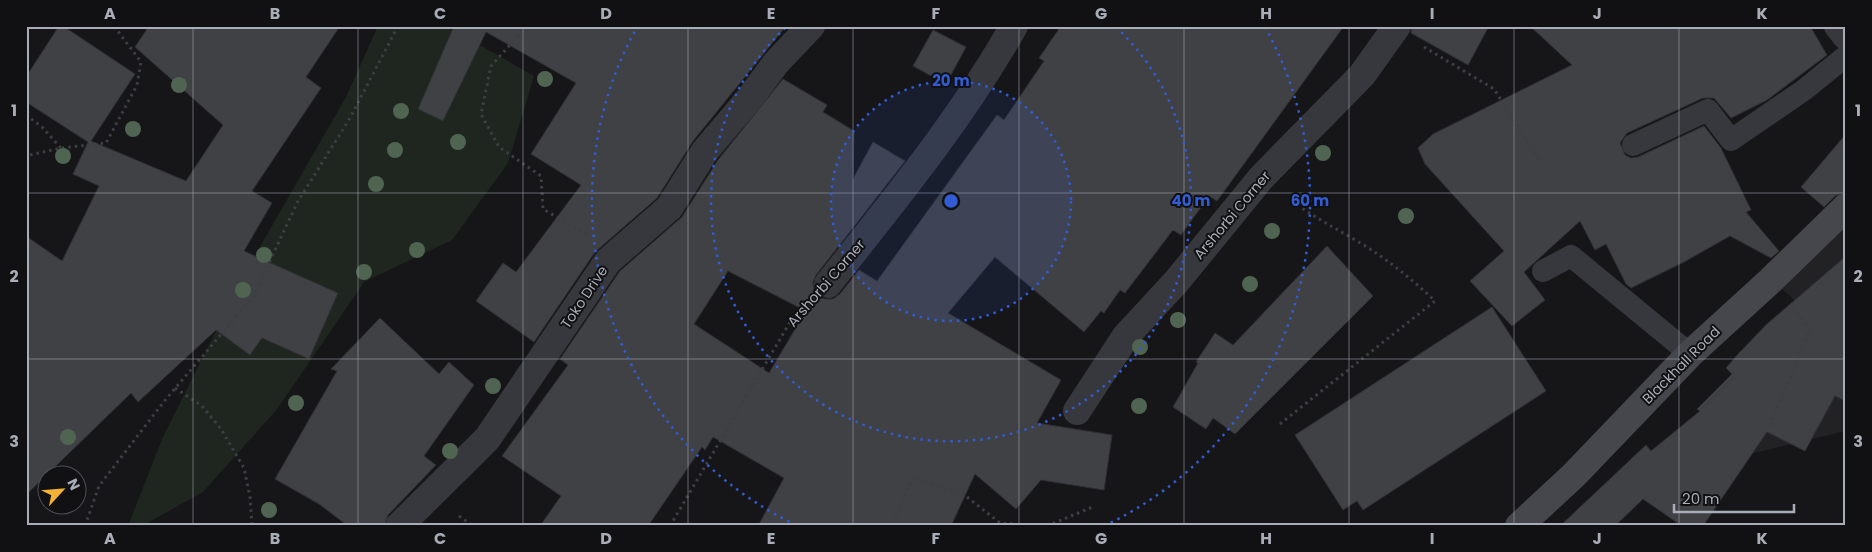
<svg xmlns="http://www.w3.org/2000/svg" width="1872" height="552" font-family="Poppins,sans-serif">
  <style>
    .built { fill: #222225 }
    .green { fill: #1e261f }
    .building { fill: #404145; stroke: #303034; fill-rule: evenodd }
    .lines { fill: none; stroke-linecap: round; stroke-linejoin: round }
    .path { stroke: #3d3f44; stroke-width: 3; stroke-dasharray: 2.5 4; stroke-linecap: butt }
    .service { stroke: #37383d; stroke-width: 22 }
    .minor { stroke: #37383d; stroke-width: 28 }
    .secondary { stroke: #45474d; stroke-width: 28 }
    .tree { fill: #506452 }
    .grid { fill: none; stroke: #a8adb8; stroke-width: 1; stroke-opacity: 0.55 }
    .ring { fill: none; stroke: #325cd3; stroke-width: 2.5; stroke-dasharray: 2.5 5 }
    .labels { text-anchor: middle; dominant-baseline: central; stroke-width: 4; stroke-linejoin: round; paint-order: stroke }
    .street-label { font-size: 14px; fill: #a8adb8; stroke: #111113 }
    .centre { fill: #325cd3; stroke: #111113; stroke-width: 2.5 }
    .ring-label { font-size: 15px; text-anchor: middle; font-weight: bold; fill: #325cd3; stroke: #111113; stroke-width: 4; stroke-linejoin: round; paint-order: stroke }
    .neatline { fill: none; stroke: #a8adb8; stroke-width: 2 }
    .grid-label { font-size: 16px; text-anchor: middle; font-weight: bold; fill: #a8adb8 }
  </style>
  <rect width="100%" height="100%" fill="#161618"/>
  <!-- built -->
  <path class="built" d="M1846,202v229l-117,28 68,-156 -30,-29z"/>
  <!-- green -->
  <path class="green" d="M378,26h68l88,50 -26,87 -56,77 -88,42 -86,126 -75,84 -61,34h-14l34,-87 84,-168 100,-174z"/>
  <!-- building -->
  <path class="building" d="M59,26h4l72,48 -44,67 95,40 37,-56 -88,-78 14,-21h191l-34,51 15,11 -69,103 20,12 -28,48 94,42 -29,66 -47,-21 -12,17 -34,-25 -78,72 -7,-9 -105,102v-259l36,25 37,-75 -26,-12 15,-32 -62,-40v-25z
    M454,26h332l-93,115 -36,57 -62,54 -61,90 -58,-41 27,-38 13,9 65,-87 -50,-31 45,-71 -90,-51 -43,89 -25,-12z
    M1061,26h283l-127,175 -8,-5 -28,39 -8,-5 -48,63 -5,-3 -16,23 -3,-2 -17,21 -89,-75 -47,56 113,67 -24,43 75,12 -8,55 -63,-10 -25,29 -41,-35 -24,52h-193l26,-48 -71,-41 -8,13 -3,-3 -54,79h-108l21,-30 -59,-40 66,-91 -8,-6 60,-88 62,-54 36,-57 65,-81 44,26 -4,7 31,19 -1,48 20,-37 32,19 -89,114 -3,7 1,8 4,6 7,3h8l7,-5 19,-24 18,11 120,-166 7,5 40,-59 -5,-3zM728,271l78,40 -37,62 -75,-49z
    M1412,26h77l-21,39 -57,-32z
    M1530,26h280l17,29 -60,45 -36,18 -17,-20h-11l-76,35 -7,10 5,12 6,3 7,-1 66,-31 17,22 30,62 -5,2 33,39 -8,7 -41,-22 -46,26 -53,26 -5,-4 -20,-40 -11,6 -15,-29 -56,51 21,28 -33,26 -42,-45 34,-30 -79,-87 -7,-16 15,-14 139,-69z
    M933,30l33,17 -20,37 -33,-18z
    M1846,134v58l-11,4 -11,11 -23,-20z
    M1327,246l46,50 -138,138 -22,-16 -7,11 -33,-22 25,-44 -2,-1 19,-29 18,12z
    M1846,256v145l-11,-5 -30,55 -38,-19 -64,94h-21l-39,-27 -28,27h-55l86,-81 5,6 49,-40 -3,-2 35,-35 -6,-6 12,-14 29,-30z
    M1492,307l54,84 -183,119 -6,-9 -14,9 -48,-75z
    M380,318l59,56 10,-12 25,23 -50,71 12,9 -48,50 -4,11h-36l-29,-22 -44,-25 62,-108 -6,-2z"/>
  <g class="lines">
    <!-- path -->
    <path class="path" d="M527,26l-36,40 -10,48 18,33 42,29 2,33 44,26
      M1424,47l70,42 45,71
      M26,115l16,12 19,21
      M26,160l4,-5 31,-7 45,-5 31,-58 4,-23 -27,-36
      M175,388l27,18 19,23 23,39 6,29 2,29
      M1280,424l155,-123c-23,-22 -47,-41 -73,-57 -25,-15 -49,-27 -72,-45
      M1770,426l40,-97 -17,-21
      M459,516l14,10
      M85,526l14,-40 67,-87 87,-102 44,-94 53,-85 48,-92
      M670,526l123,-209 11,-10
      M891,526l22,-48 49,15 38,30 36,3
      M1047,526l48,-20"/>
    <!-- service -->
    <path class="service" d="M1633,145l75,-35 23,30 73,-50 42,-34
      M1543,271l28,-15 119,98"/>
    <!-- minor -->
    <path class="minor" d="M1838,26l8,10
      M828,284c67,-85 132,-163 186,-258
      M1077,411l49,-75 50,-54 85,-104 101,-103 35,-49
      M399,526l88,-87 121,-178 61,-53 36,-57 45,-53 26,-35 35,-37"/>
    <!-- secondary -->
    <path class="secondary" d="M1519,526l55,-51 116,-121 80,-73 76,-74"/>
  </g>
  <!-- trees -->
  <g class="tree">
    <circle cx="545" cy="79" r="8"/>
    <circle cx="179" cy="85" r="8"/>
    <circle cx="401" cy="111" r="8"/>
    <circle cx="133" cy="129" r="8"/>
    <circle cx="458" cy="142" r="8"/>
    <circle cx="395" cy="150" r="8"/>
    <circle cx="1323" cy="153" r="8"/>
    <circle cx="63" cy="156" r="8"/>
    <circle cx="376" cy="184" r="8"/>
    <circle cx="1406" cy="216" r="8"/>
    <circle cx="1272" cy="231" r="8"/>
    <circle cx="417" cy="250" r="8"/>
    <circle cx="264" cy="255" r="8"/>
    <circle cx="364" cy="272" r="8"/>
    <circle cx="1250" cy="284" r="8"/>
    <circle cx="243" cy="290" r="8"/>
    <circle cx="1178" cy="320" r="8"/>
    <circle cx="1140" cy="347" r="8"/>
    <circle cx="493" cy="386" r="8"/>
    <circle cx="296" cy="403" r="8"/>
    <circle cx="1139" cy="406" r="8"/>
    <circle cx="68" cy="437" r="8"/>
    <circle cx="450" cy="451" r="8"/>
    <circle cx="269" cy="510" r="8"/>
  </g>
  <!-- grid -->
  <path class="grid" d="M193,26v500M358,26v500M523,26v500M688,26v500M853,26v500M1019,26v500M1184,26v500M1349,26v500M1514,26v500M1679,26v500M26,193h1820M26,359h1820"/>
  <!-- distance rings -->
  <circle cx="951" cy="201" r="120" fill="#325cd3" fill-opacity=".12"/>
  <g class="ring">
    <circle cx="951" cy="201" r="120"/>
    <path d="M1116 27A240 240 0 1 1 786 27"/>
    <path d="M796 525A359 359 0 0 1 637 27M1265 27A359 359 0 0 1 1106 525"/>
  </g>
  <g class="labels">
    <!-- street labels -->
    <g class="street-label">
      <text transform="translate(1232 215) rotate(-50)">Arshorbi Corner</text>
      <text transform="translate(826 283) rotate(-49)">Arshorbi Corner</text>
      <text transform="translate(584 297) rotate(-56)">Toko Drive</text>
      <text transform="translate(1681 365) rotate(-45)">Blackhall Road</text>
    </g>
  </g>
  <circle cx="951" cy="201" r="8" class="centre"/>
  <g class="ring-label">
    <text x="951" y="86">20 m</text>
    <text x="1191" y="206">40 m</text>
    <text x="1310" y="206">60 m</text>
  </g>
  <!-- border -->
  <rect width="1872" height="552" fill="none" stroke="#111113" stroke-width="55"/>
  <!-- north arrow -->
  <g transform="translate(62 490) rotate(64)"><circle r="24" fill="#111113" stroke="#4d4f55"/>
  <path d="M0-4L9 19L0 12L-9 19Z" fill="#f2b134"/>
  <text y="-8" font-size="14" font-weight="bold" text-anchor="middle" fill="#a8adb8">N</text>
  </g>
  <!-- scale -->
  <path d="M1674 504v8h120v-8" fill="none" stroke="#a8adb8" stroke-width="2.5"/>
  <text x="1682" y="504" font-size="15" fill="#a8adb8" stroke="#111113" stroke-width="4" paint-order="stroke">20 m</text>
  <rect x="28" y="28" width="1816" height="496" class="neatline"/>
  <g class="grid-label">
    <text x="110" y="19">A</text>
    <text x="275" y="19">B</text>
    <text x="440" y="19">C</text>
    <text x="606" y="19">D</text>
    <text x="771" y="19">E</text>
    <text x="936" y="19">F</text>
    <text x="1101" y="19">G</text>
    <text x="1266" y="19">H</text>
    <text x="1432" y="19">I</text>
    <text x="1597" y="19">J</text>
    <text x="1762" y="19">K</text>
    <text x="14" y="116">1</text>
    <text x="1858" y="116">1</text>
    <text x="14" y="282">2</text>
    <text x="1858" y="282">2</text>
    <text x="14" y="447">3</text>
    <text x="1858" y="447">3</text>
    <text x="110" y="544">A</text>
    <text x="275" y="544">B</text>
    <text x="440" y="544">C</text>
    <text x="606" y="544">D</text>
    <text x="771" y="544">E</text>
    <text x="936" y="544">F</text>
    <text x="1101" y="544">G</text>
    <text x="1266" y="544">H</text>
    <text x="1432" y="544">I</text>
    <text x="1597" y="544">J</text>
    <text x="1762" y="544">K</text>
  </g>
</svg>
